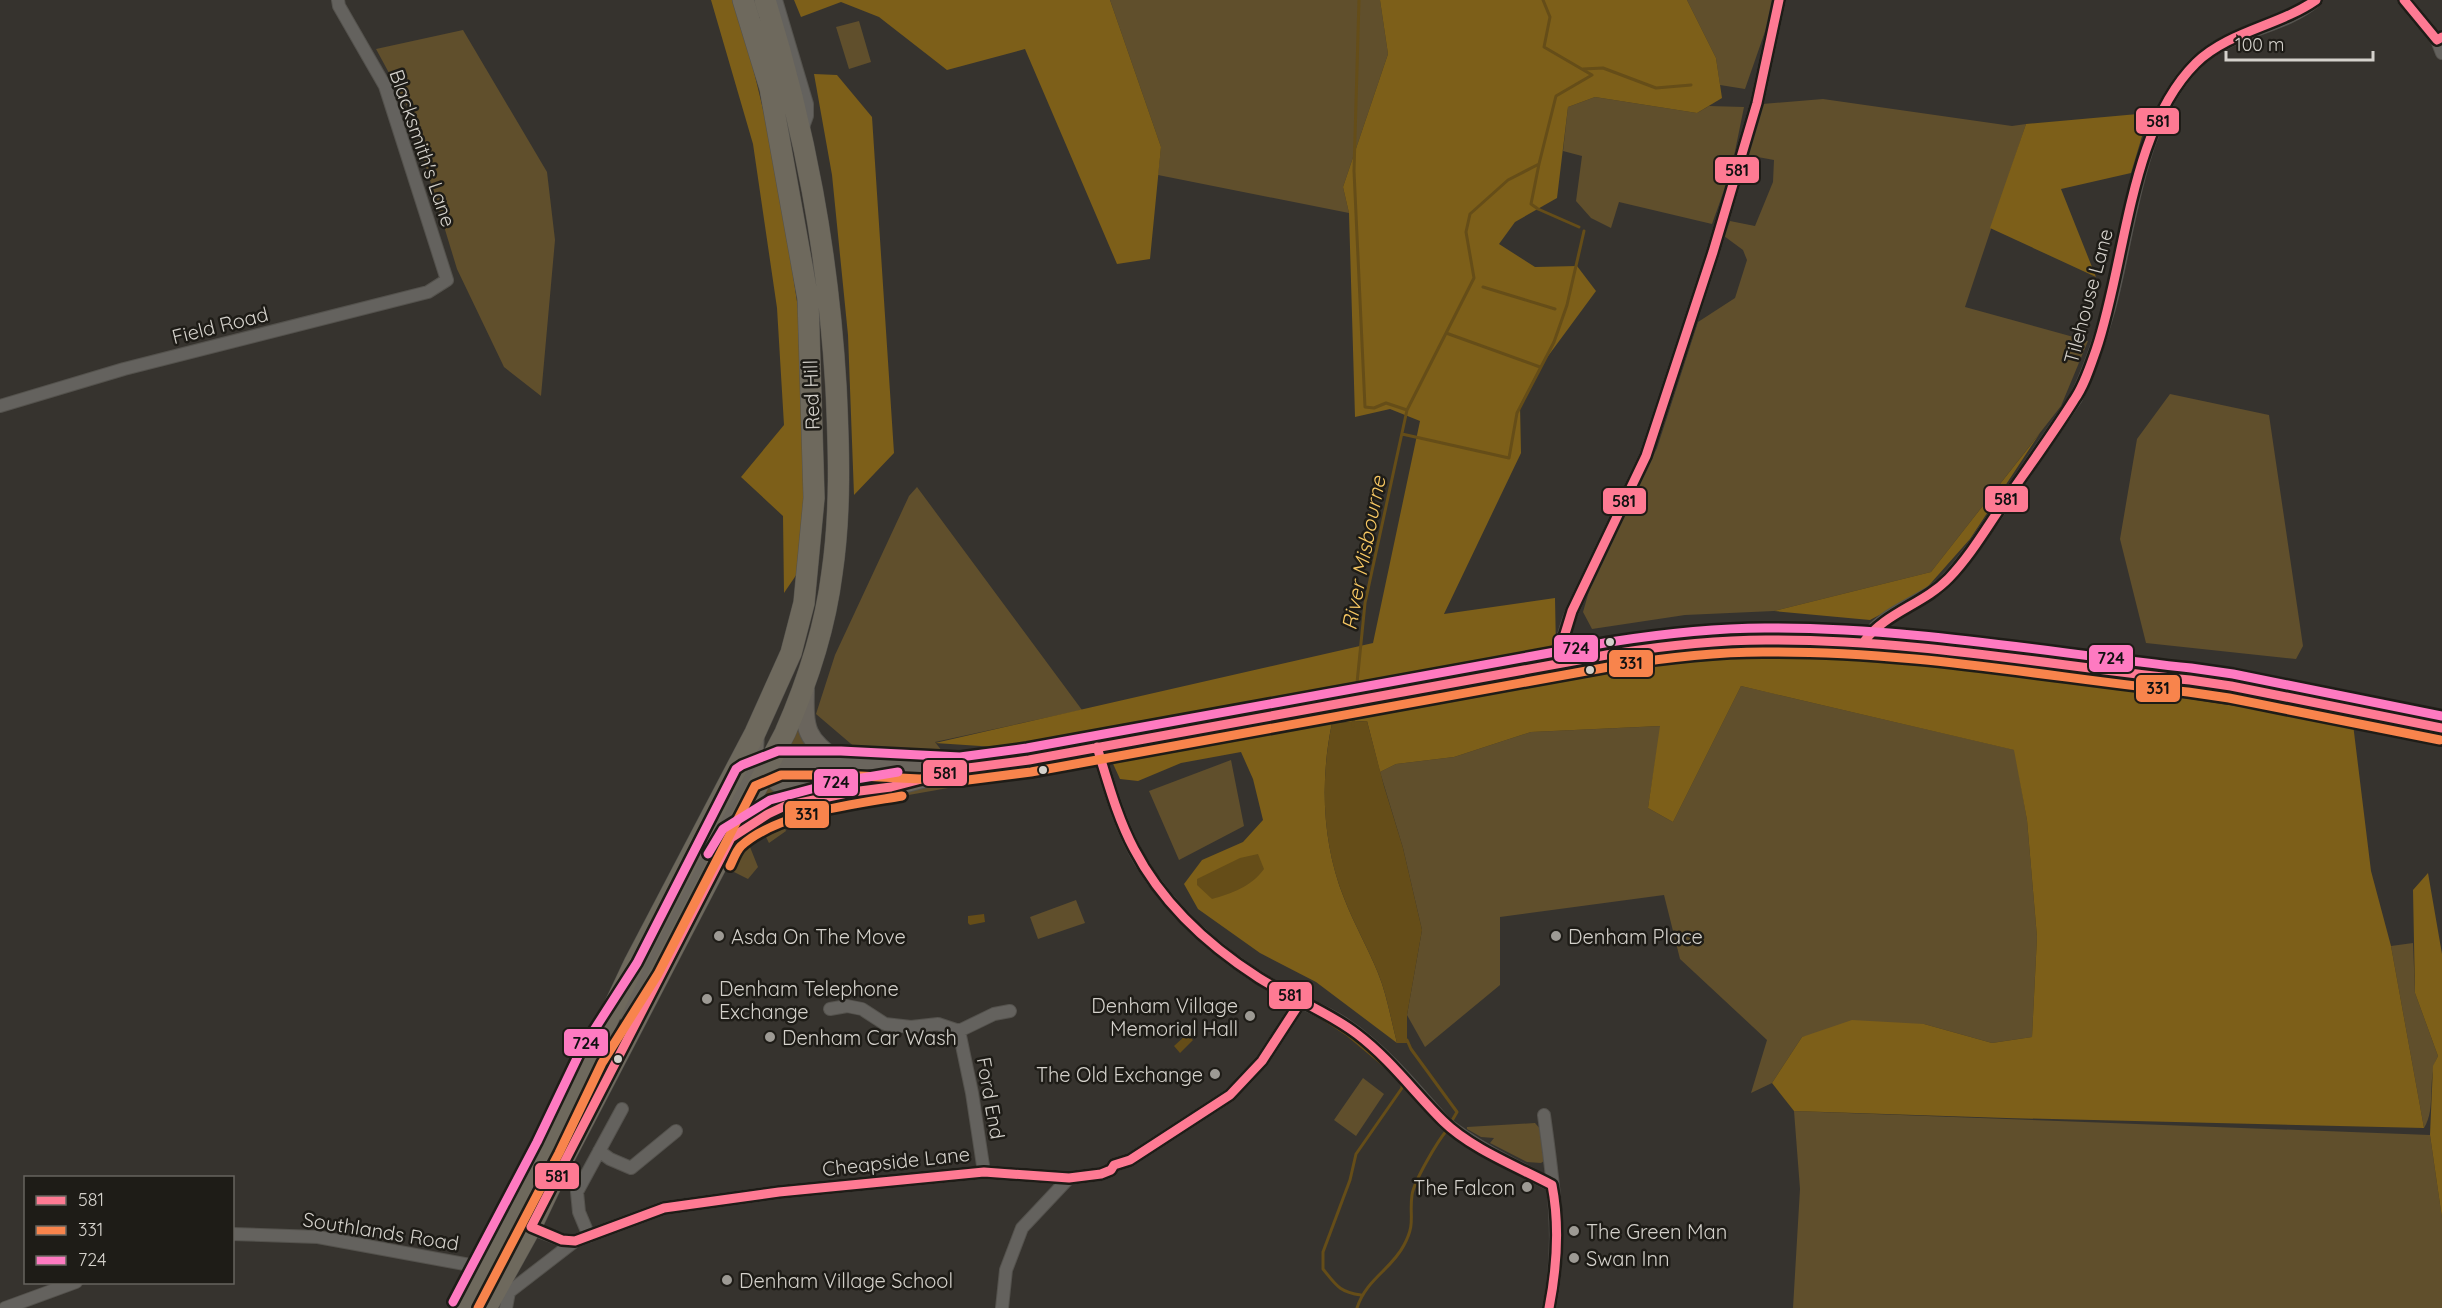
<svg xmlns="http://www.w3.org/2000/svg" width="2442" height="1308" font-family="Quicksand,sans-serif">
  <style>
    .green { fill: #604f2c }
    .forest { fill: #7d5f19 }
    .water { fill: #654d18 }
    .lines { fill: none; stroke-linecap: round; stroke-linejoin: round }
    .stream { stroke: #654d18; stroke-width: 3 }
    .street-casing { stroke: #54524d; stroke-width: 14 }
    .primary-casing { stroke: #54524d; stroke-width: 20 }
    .highway-casing { stroke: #54524d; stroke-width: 22 }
    .street { stroke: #64625e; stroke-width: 12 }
    .primary { stroke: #6a655d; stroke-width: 18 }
    .highway { stroke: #6e695d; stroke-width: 21 }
    .bus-1-casing { stroke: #1e1c17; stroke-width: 14 }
    .bus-2-casing { stroke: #1e1c17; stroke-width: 14 }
    .bus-3-casing { stroke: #1e1c17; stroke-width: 14 }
    .bus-1 { stroke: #fe7a93; stroke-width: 9 }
    .bus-2 { stroke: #f8844c; stroke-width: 9 }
    .bus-3 { stroke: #fe7ac1; stroke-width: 9 }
    .bus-dot { fill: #d4d1cb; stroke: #1e1c17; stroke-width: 2 }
    .poi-dot { fill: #9d9a94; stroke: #1e1c17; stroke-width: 2 }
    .labels { text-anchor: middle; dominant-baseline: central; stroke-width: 5; stroke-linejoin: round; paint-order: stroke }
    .street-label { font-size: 20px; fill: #d4d1cb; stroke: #1e1c17 }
    .poi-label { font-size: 20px; fill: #d4d1cb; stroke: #1e1c17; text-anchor: start }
    .water-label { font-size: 21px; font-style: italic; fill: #f8c863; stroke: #1e1c17 }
    .line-badge { stroke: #1e1c17; stroke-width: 2 }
    .pale-badge-label { font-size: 16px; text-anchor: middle; font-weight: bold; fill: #111 }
  </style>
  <rect width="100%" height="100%" fill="#36332e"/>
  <!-- green -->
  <path class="green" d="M1110,0h270l8,54 -45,133 6,26 -191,-38 3,-28z
    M1687,0h89l-31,89 -25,-4 -4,-27z
    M859,21l12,41 -22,7 -13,-42z
    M463,30l84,142 8,68 -14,156 -37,-29 -47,-98 -49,-161 -32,-59z
    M1595,97l102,16 12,-7 35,1 -13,64 -19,53 -93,-22 -8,26 -20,-10 -15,-17 6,-45 -19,-5 5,-44z
    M1823,99l189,27 14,-2 -61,183 123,34 -27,65 -130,166 -157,39 -89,4 -93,14 -9,-17 10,-35 64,-129 41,-126 37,-24 12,-38 -4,-10 -19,-14 6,-15 25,5 18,-44 1,-22 -27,-5 15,-51z
    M2170,394l99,21 34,231 -7,13 -150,-16 -26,-104 17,-100z
    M917,487l165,223 -147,32 7,9 -85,-2 -41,-35 19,-59 74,-159z
    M1741,686l274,64 12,70 10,117 -5,100 -40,6 -68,-19 -122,13 -30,46 -21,10 16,-53 -87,-81 -16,-64 -164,22v68l-75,62 -18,-32 15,-85 -19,-82 -23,-76 16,-8 58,-7 77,-25 130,-6 -13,82 25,14z
    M801,713l26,45 -48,-3z
    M1231,760l13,66 -65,34 -30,-69z
    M1079,765l-52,9 3,-5z
    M792,769l46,2 12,3 -3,11c-35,5 -42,1 -74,-13z
    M1014,772l2,4 -113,20 -5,-3z
    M764,783l10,7 25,9 -51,18z
    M784,826l2,5 -17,12 -3,-6 1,-4z
    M758,830l-8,17 8,20 -10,12 -16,-8 -3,-5 11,-24z
    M1076,900l9,23 -47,16 -8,-22z
    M2413,943l2,50 23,63c-12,22 -1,52 -14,72l-33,-182z
    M1363,1078l21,16 -28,42 -22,-16z
    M1794,1111l636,24 12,83v90h-649l7,-119z
    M1535,1123l7,8 2,30 -3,2 -14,-1 -37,-19 4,-5 -13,-1 -14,-8v-2z"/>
  <!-- forest -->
  <path class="forest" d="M711,0h21l17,51 29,121 24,164 2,131 -1,98 -19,28 -1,-77 -42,-39 43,-52 -7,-117 -24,-164z
    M794,0h316l51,147 -11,112 -33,5 -92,-215 -78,21 -68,-53 -38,-15 -40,15z
    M1380,0h307l29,58 6,40 -25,15 -102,-16 -27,10 -11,91 -42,24 -16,22 36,23 42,-1 19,25 -56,76 -20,38 1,48 -77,161 111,-16 1,52 -502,101 -119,-8 438,-100 47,-222 -30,-12 -35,8 -6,-204 -6,-26 45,-133z
    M814,74l23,1 35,42 22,336 -40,42 -6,-160 -16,-160z
    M2149,113l-18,60 -70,16 35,88 -106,-49 36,-104z
    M2040,433l-70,106 -47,53 -53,28 -96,-9 157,-39z
    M1707,651l100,2 232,23 314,48 18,147 20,75 33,182 -418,-10 -212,-7 -22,-28 30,-46 50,-17 72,4 68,19 40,-6 5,-100 -10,-117 -13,-70 -273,-64 -68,136 -25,-14 12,-82 -129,6 -77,25 -58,7 -16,8 -13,-51 -35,2c-12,57 -10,120 12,175 10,26 24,50 34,75 9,22 13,47 19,70l-81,-61 -56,-29 -62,-44 -14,-25 18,-24 41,-18 20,-22 -10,-41 -12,-27 -60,11 -43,18 -18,-2 -11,-24 -21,-2 468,-89 1,15z
    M2428,873l14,81v264l-12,-83 3,-69 5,-10 -23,-63 -2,-103z"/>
  <!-- water -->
  <path class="water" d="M1367,721l17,65 19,62 19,82 -15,85v28h-10c-6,-23 -10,-48 -19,-70 -10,-25 -24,-49 -34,-75 -22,-55 -24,-117 -12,-175z
    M1258,854l6,15c-12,17 -33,25 -52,30l-15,-14v-6l43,-21z
    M984,914l1,8 -15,3 -2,-2v-7z
    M1187,1034l6,6 -13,13 -6,-7z"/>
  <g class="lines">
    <!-- stream -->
    <path class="stream" d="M1359,0l-5,171 11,236 9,1 12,-5 21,7
      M1583,69l20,-1 53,20 35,-3
      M1539,164l-8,40 7,5 41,18
      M1483,287l72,22
      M1446,333l94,34
      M1402,434l107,24 8,-45 37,-71 13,-37 17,-74
      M1356,693l9,-90 42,-193 67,-132 -8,-46 4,-18 38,-34 31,-16 17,-68 36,-21 -48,-28 6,-30 -7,-17
      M1353,726l1,-17
      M1322,1018l26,17 37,31
      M1407,1040l4,9 46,63 -7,12
      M1361,1295c-22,-3 -25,-10 -38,-26v-17l27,-72 6,-26 46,-66v-5
      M1357,1308c9,-29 35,-39 47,-63 12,-22 5,-29 8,-50 2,-14 25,-53 35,-65"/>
    <!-- street casing -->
    <g class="street-casing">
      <path id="street" d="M776,0l31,104v12l-5,14
        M2404,0l33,40 5,13
        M0,406l124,-37 304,-77 19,-12 -62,-194 -46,-80 -1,-6
        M1863,643c17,-29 50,-37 76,-56 13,-10 24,-26 34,-39l103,-150c14,-29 24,-59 33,-90 21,-77 28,-187 87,-245 34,-34 85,-33 120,-63
        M1562,663c-2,-19 3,-33 10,-52l74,-155 67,-204 44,-149 22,-103
        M1097,747c12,39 23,80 44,115 33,54 84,97 138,128 21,13 44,20 65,34 39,26 69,63 100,98 33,26 71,44 108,63
        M852,792l5,-27
        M830,1009l17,-3 15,3 23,15 26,3 27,-3 21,7 13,62 12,79
        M959,1031l35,-17 16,-3
        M1544,1115c9,65 19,128 5,193
        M599,1151l11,8 21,9 45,-37
        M525,1226l37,14 13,1
        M232,1234l86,3 168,31 2,-3
        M589,1236l-10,-24 -2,-20 45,-83
        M5,1308l71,-26
        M506,1308l3,-16 66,-51 89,-33 115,-16 205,-20 85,6 32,-4 10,-4 3,-5 16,-5 100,-65 32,-34 39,-60
        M1002,1308l4,-38 16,-42 47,-50"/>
    </g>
    <!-- primary casing -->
    <g class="primary-casing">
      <path id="primary" d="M805,689c-1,42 0,49 35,74
        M755,733l-1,18 2,10 22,22 19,8 24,3
        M731,838l37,-24 17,-8 67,-14 39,-5 69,-18 69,-9 583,-106c58,-9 117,-16 176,-14 134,3 268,27 402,40l41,6 211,42
        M621,1010l26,-41 99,-193 33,-13h61l100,6"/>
    </g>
    <!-- highway casing -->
    <g class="highway-casing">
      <path id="highway" d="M464,1308l84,-161 87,-185 120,-229 36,-80 13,-50 10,-105 -6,-199 -38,-211 -27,-88
        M486,1308l45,-81 31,-65 223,-429c22,-50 40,-104 47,-160 9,-61 7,-124 4,-186 -8,-135 -31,-258 -71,-387"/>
    </g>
    <!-- street -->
    <use href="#street" class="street"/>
    <!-- primary -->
    <use href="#primary" class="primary"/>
    <!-- highway -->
    <use href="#highway" class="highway"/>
    <!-- bus-1 casing -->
    <g class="bus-1-casing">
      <path id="bus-1" d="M2404,0l33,40 5,-3
        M1863,643c22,-31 60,-38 86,-65 22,-23 38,-51 56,-77 23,-33 47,-66 69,-101 10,-14 16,-33 22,-50 30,-87 33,-221 100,-287 33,-32 83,-37 120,-63
        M1562,663l2,-26 8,-26 74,-155 67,-204 44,-149 22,-103
        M1097,747c11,35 20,70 37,102 28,54 75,97 125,129 32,20 68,33 98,56 33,25 57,58 86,87 27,27 75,46 109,64
        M1301,1001l-39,60 -32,34 -100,65 -16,5 -3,5 -10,4 -32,4 -85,-6 -205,20 -115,16 -89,33 -13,-1 -31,-13 200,-389 37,-24 17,-8 67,-14 39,-5 69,-18 69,-9 583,-106c51,-8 102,-14 154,-14 142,-1 283,25 424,40l41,6 211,42
        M1549,1308c8,-41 11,-82 3,-123"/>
    </g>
    <!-- bus-2 casing -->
    <g class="bus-2-casing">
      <path id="bus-2" d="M730,866c3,-6 6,-15 11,-20 36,-33 114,-42 161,-50
        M478,1308l81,-155 43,-90 56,-89 97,-188 26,-11h59l120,6 71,-9 583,-106c49,-8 99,-14 149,-14 142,-2 285,25 425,40l41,6 211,42"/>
    </g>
    <!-- bus-3 casing -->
    <g class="bus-3-casing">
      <path id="bus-3" d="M708,854l15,-25 47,-29 68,-18 60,-10
        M453,1302l84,-160 43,-90 57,-89 99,-194 6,-4 36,-14h63l119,6 67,-9 583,-106c51,-8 103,-14 155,-14 142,-1 285,25 426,40l42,6 209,42"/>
    </g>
    <!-- bus-1 -->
    <use href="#bus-1" class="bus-1"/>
    <!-- bus-2 -->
    <use href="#bus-2" class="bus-2"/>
    <!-- bus-3 -->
    <use href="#bus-3" class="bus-3"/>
  </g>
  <!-- markers -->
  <g class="bus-dot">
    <circle cx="1610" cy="642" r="5"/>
    <circle cx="1590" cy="670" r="5"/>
    <circle cx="1043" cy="770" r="5"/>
    <circle cx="618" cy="1059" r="5"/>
  </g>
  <g class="poi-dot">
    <circle cx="719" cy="936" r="6"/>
    <circle cx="1556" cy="936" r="6"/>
    <circle cx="707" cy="999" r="6"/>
    <circle cx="1250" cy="1016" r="6"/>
    <circle cx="770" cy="1037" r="6"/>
    <circle cx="1215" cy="1074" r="6"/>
    <circle cx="1527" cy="1187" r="6"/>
    <circle cx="1574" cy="1231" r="6"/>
    <circle cx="1574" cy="1258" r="6"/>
    <circle cx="727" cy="1280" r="6"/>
  </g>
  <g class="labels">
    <!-- street labels -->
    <g class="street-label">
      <text transform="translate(423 148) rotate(71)">Blacksmith's Lane</text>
      <text transform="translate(2088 296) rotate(-75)">Tilehouse Lane</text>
      <text transform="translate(220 325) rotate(-14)">Field Road</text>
      <text transform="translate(811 395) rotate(-92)">Red Hill</text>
      <text transform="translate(991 1098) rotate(80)">Ford End</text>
      <text transform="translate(896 1161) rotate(-6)">Cheapside Lane</text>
      <text transform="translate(381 1231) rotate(9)">Southlands Road</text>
    </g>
    <!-- poi labels -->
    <g class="poi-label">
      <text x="731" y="936">Asda On The Move</text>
      <text x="1568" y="936">Denham Place</text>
      <text x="719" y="988">Denham Telephone<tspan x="719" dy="23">Exchange</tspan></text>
      <text x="1238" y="1005" text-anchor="end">Denham Village<tspan x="1238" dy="23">Memorial Hall</tspan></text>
      <text x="782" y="1037">Denham Car Wash</text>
      <text x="1203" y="1074" text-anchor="end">The Old Exchange</text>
      <text x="1515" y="1187" text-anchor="end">The Falcon</text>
      <text x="1586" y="1231">The Green Man</text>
      <text x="1586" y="1258">Swan Inn</text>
      <text x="739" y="1280">Denham Village School</text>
    </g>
    <!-- water labels -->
    <g class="water-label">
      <text transform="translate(1363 553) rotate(-79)">River Misbourne</text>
    </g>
  </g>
  <g class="line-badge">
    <rect x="2135" y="107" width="45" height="28" rx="6" fill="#fe7a93"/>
    <rect x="1714" y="156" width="46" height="28" rx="6" fill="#fe7a93"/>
    <rect x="1984" y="485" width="45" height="28" rx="6" fill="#fe7a93"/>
    <rect x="1602" y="487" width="45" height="28" rx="6" fill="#fe7a93"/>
    <rect x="1553" y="634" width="46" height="29" rx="6" fill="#fe7ac1"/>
    <rect x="2088" y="644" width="46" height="29" rx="6" fill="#fe7ac1"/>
    <rect x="1608" y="649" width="46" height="29" rx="6" fill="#f8844c"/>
    <rect x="2135" y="674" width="46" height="29" rx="6" fill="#f8844c"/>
    <rect x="922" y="759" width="46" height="28" rx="6" fill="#fe7a93"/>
    <rect x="813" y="768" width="46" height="29" rx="6" fill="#fe7ac1"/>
    <rect x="784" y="800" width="46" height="29" rx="6" fill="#f8844c"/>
    <rect x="1268" y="981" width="45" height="29" rx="6" fill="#fe7a93"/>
    <rect x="563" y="1028" width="46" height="29" rx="6" fill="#fe7ac1"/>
    <rect x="534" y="1162" width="46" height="28" rx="6" fill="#fe7a93"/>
  </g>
  <g class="pale-badge-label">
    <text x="2158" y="127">581</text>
    <text x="1737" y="176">581</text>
    <text x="2006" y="505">581</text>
    <text x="1624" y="507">581</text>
    <text x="1576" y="654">724</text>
    <text x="2111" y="664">724</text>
    <text x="1631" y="669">331</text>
    <text x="2158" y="694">331</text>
    <text x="945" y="779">581</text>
    <text x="836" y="788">724</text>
    <text x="807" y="820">331</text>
    <text x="1290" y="1001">581</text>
    <text x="586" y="1049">724</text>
    <text x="557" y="1182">581</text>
  </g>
  <!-- legend -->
  <rect x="24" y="1176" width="210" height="108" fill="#1e1c17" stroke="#67645f" stroke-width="1.5"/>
  <rect x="36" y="1196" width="30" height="9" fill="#fe7a93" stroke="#67645f" stroke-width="1.5"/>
  <text x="78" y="1206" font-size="18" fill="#d4d1cb">581</text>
  <rect x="36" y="1226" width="30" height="9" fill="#f8844c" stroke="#67645f" stroke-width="1.5"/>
  <text x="78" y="1236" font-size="18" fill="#d4d1cb">331</text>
  <rect x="36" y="1256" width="30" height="9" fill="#fe7ac1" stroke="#67645f" stroke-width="1.5"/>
  <text x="78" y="1266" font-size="18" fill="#d4d1cb">724</text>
  <!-- scale -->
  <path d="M2226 51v9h147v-9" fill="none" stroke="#d4d1cb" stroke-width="3"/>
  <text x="2235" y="51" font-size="18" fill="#d4d1cb" stroke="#1e1c17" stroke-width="4.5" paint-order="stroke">100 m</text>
</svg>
